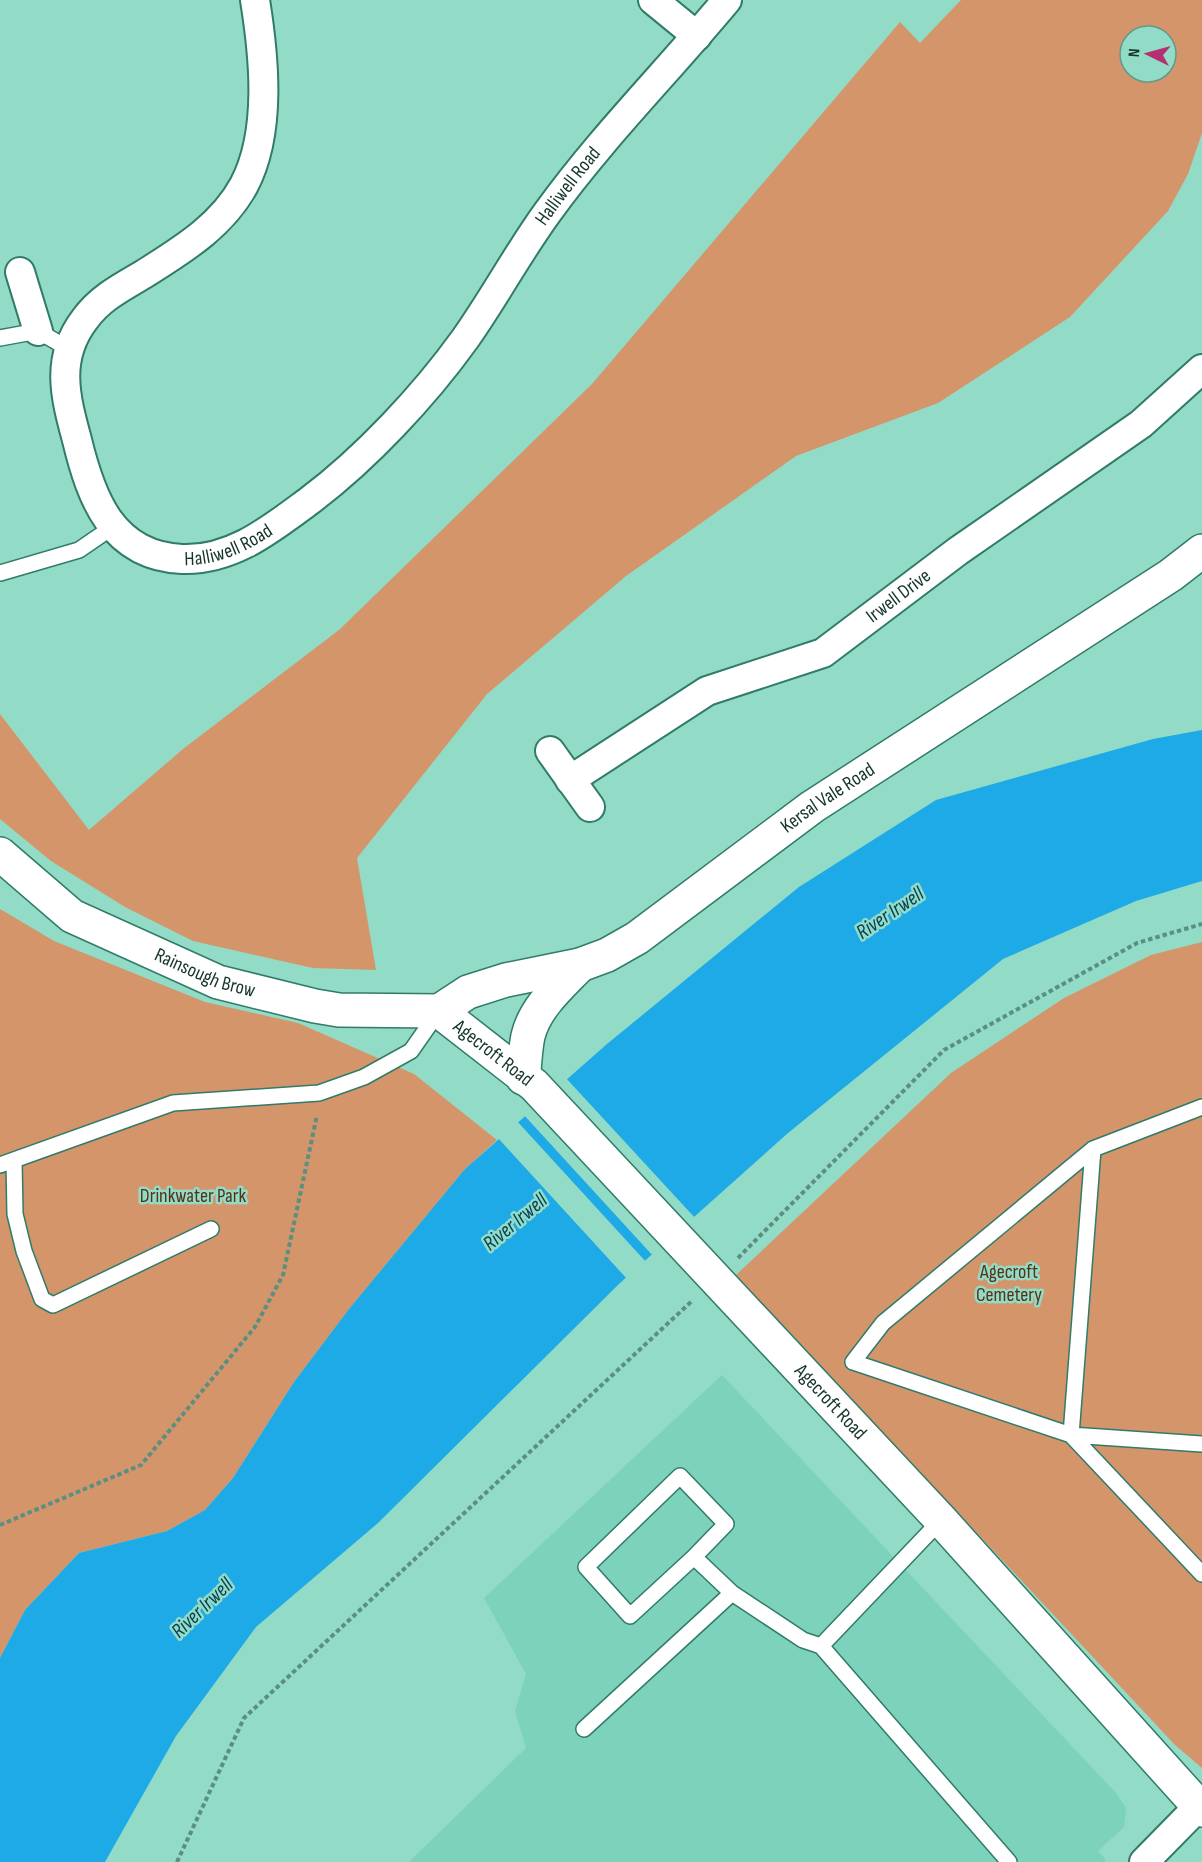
<svg xmlns="http://www.w3.org/2000/svg" width="1202" height="1862" font-family="'Sofia Sans Condensed',sans-serif">
  <style>
    .built { fill: #7dd2bb }
    .green { fill: #d4956a; fill-rule: evenodd }
    .water { fill: #1ea9e7 }
    .pier { fill: #92dbc6 }
    .lines { fill: none; stroke-linecap: round; stroke-linejoin: round }
    .lane-casing { stroke: #307b69; stroke-width: 18 }
    .street-casing { stroke: #307b69; stroke-width: 32 }
    .secondary-casing { stroke: #307b69; stroke-width: 36 }
    .primary-casing { stroke: #307b69; stroke-width: 36 }
    .path { stroke: #5a8f81; stroke-width: 4; stroke-dasharray: 4.5 3; stroke-linecap: butt }
    .lane { stroke: #fff; stroke-width: 15 }
    .street { stroke: #fff; stroke-width: 28 }
    .secondary { stroke: #fff; stroke-width: 33 }
    .primary { stroke: #fff; stroke-width: 33 }
    .labels { text-anchor: middle; dominant-baseline: central; stroke-width: 5; stroke-linejoin: round; paint-order: stroke }
    .street-label { font-size: 20px; fill: #17352e; stroke: #92dbc6 }
    .park-label { font-size: 20px; fill: #573115; stroke: #92dbc6 }
    .water-label { font-size: 21px; font-style: italic; fill: #063d56; stroke: #92dbc6 }
  </style>
  <rect width="100%" height="100%" fill="#92dbc6"/>
  <!-- built -->
  <path class="built" d="M722,1375l394,418 10,15 -2,19 -26,24 8,9 -2,2h-695l117,-114 -11,-37 11,-37 -42,-76z"/>
  <!-- green -->
  <path class="green" d="M961,0h241v133l-14,41 -20,37 -98,106 -132,86 -142,53 -170,120 -139,118 -130,164 19,112 -63,-2 -120,-27 -68,-34 -74,-46 -51,-42v-105l89,116 94,-81 156,-119 253,-246 308,-362 20,21zM1130,36h36v36h-36z
    M0,909l54,32 151,61 93,21 116,51 83,66 -32,29 -116,140 -55,73 -61,96 -28,32 -38,21 -88,22 -54,57 -25,48z
    M1202,942v826l-27,-23 -439,-470 215,-202 113,-75 87,-43z"/>
  <!-- water -->
  <path class="water" d="M1202,730v151l-66,20 -133,58 -215,174 -168,150 -242,240 -122,104 -80,109 -71,126h-105v-204l25,-48 54,-57 88,-22 38,-21 28,-32 61,-96 55,-73 116,-140 142,-125 192,-157 137,-87 217,-61z"/>
  <!-- pier -->
  <path class="pier" d="M565,1077l131,142 -42,38 -131,-143z
    M516,1120l131,143 -19,17 -131,-143z"/>
  <g class="lines">
    <!-- lane casing -->
    <g class="lane-casing">
      <path id="lane" d="M0,338l38,-7 29,17
        M0,573l79,-23 35,-24
        M1202,1107l-109,42 -22,286 131,139
        M1093,1149l-210,174 -30,39 218,73 131,9
        M14,1161l1,53 9,37 18,48 11,6 158,-76
        M0,1165l173,-62 146,-10 45,-16 47,-26 28,-40
        M941,1520l-120,126 188,216
        M694,1557l32,-33 -46,-48 -94,91 44,49 64,-59 38,36
        M584,1729l148,-136 71,47 18,6"/>
    </g>
    <!-- street casing -->
    <g class="street-casing">
      <g id="street">
        <path id="s1" d="M255,0c9,56 17,132 -11,185 -22,41 -62,65 -100,89 -22,13 -44,24 -59,45 -30,39 -20,77 -8,121 14,58 35,116 105,119 50,2 89,-30 127,-58 56,-42 115,-105 156,-162 29,-41 53,-86 82,-126 54,-75 121,-142 180,-213"/>
        <path d="M653,0l44,36"/>
        <path d="M20,272l18,59"/>
        <path d="M550,751l40,56"/>
        <path id="s2" d="M570,780l137,-89 116,-38 135,-102 183,-127 61,-55"/>
        <path d="M1144,1862l54,-55"/>
      </g>
    </g>
    <!-- secondary casing -->
    <g class="secondary-casing">
      <g id="secondary">
        <path id="s3" d="M439,1011l29,-19 38,-12 74,-15 27,-10 30,-17 175,-131 359,-232 31,-24"/>
        <path d="M523,1078c2,-13 2,-28 5,-42 7,-29 32,-50 52,-71"/>
      </g>
    </g>
    <!-- primary casing -->
    <g class="primary-casing">
      <g id="primary">
        <path id="s4" d="M0,854l72,62 146,66 97,24 24,4 100,1 95,74 407,435 261,290"/>
      </g>
    </g>
    <!-- path -->
    <path class="path" d="M738,1258l206,-208 193,-107 65,-19
      M0,1525l141,-60 114,-138 28,-52 34,-160
      M177,1862l67,-144 449,-418"/>
    <!-- lane -->
    <use href="#lane" class="lane"/>
    <!-- street -->
    <use href="#street" class="street"/>
    <!-- secondary -->
    <use href="#secondary" class="secondary"/>
    <!-- primary -->
    <use href="#primary" class="primary"/>
  </g>
  <g class="labels">
    <!-- street labels -->
    <g class="street-label">
      <text stroke="none"><textPath href="#s1" startOffset="1251">Halliwell Road</textPath></text>
      <text stroke="none"><textPath href="#s1" startOffset="747">Halliwell Road</textPath></text>
      <text stroke="none"><textPath href="#s2" startOffset="380">Irwell Drive</textPath></text>
      <text stroke="none"><textPath href="#s3" startOffset="450">Kersal Vale Road</textPath></text>
      <text stroke="none"><textPath href="#s4" startOffset="240">Rainsough Brow</textPath></text>
      <text stroke="none"><textPath href="#s4" startOffset="548">Agecroft Road</textPath></text>
      <text stroke="none"><textPath href="#s4" startOffset="1034">Agecroft Road</textPath></text>
    </g>
    <!-- park labels -->
    <g class="park-label">
      <text x="193" y="1196">Drinkwater Park</text>
      <text x="1009" y="1272">Agecroft<tspan x="1009" dy="23">Cemetery</tspan></text>
    </g>
    <!-- water labels -->
    <g class="water-label">
      <text transform="translate(890 913) rotate(-34)">River Irwell</text>
      <text transform="translate(515 1222) rotate(-40)">River Irwell</text>
      <text transform="translate(202 1608) rotate(-44)">River Irwell</text>
    </g>
  </g>
  <!-- north arrow -->
  <g transform="translate(1148 54) rotate(275)"><circle r="28" fill="#92dbc6" stroke="#619989" stroke-width="1.5"/>
  <path d="M0-4.5L10 22L0 15L-10 22Z" fill="#b52f72"/>
  <text y="-9" font-size="16" font-weight="bold" text-anchor="middle" fill="#17352e">N</text>
  </g>
</svg>
